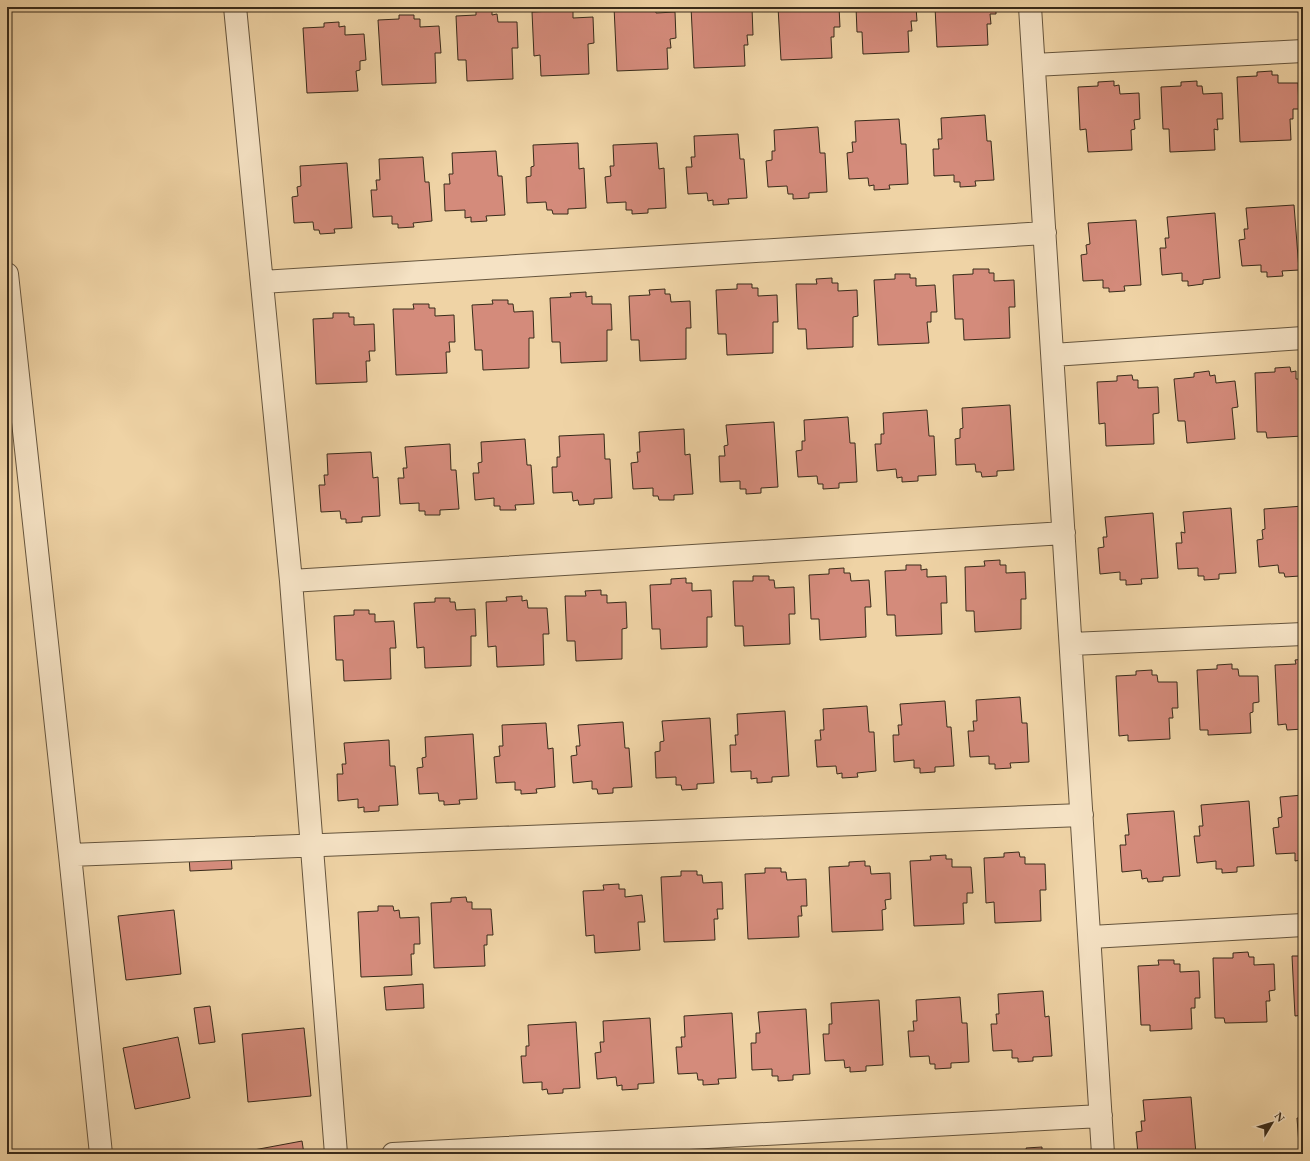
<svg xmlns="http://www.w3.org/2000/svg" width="1310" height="1161" font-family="'EB Garamond',serif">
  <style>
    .building { fill: #d48b7b; stroke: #392b1a }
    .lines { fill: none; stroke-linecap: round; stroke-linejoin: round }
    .minor-casing { stroke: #66553d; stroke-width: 24 }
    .minor { stroke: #f5e2c4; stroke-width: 22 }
  </style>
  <rect width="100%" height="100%" fill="#efd3a5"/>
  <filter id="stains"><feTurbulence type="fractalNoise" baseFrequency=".005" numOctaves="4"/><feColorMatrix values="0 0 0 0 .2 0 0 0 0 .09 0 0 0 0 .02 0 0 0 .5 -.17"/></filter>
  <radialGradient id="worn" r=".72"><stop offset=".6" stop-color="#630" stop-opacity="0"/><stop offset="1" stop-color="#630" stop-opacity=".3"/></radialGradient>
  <!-- building -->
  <path class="building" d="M552,7h16v3h5v8l20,-1 1,26 -6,1 1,30 -48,2 -1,-21 -6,1 -2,-44 20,-1z
    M614,7h41l1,6 19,-1 1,26 -6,1 1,9h-4l1,21 -51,2z
    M691,7h42v2l19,-1 1,27h-6l1,10h-4l1,21 -51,2z
    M778,7h61l1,20h-6v10h-3l1,21 -51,2z
    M856,7h60l1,14h-6l1,10h-4l1,21 -46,2 -1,-22h-5z
    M935,7h61v7h-6l1,10h-4l1,21 -51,2z
    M476,10h16v5l5,-1 1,8h19l1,26h-6l1,31 -46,2 -1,-21h-8l-2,-44 20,-1z
    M399,15h15v4h6v8l19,-1 2,27h-6l1,30 -54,2 -4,-65 21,-1z
    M339,22v5l6,-1v9l19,-1 2,26 -6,1v9l-4,1 2,20 -51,2 -4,-65 21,-1v-4z
    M1272,71v4h6v8h20l1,26h-6v10h-3l1,21 -51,2 -3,-65 20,-1v-4z
    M1114,81v5l5,-1 1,9 19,-1 1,26 -6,1 1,9 -4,1 1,20 -44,2 -2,-23 -6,1 -2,-43 20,-1v-4z
    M1197,81v5h5l1,8 19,-1 1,26h-6l1,11 -4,-1 1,21 -45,2 -1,-23h-6l-2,-42 20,-1v-4z
    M985,115l2,26h4l3,39 -19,1 1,5 -16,1v-5h-6v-7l-20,1 -1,-27h6l-1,-10h4l-1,-21z
    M899,119l2,25h5l2,40 -19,1 1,4 -16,1v-5l-5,1 -1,-8 -19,1 -2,-26 6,-1 -1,-10h4l-1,-21z
    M818,127l2,26h5l2,39 -18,1v5l-16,1v-5h-5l-1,-8 -19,1 -2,-26 6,-1v-9h3l-1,-21z
    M738,134l2,25h4l3,39 -19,1 1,5 -16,1v-5l-5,1 -1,-8 -19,1 -2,-27h6l-1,-10h4l-1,-21z
    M578,143l1,26 5,-1 2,40 -18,1v5h-15l-1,-4h-5l-1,-8 -19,1 -1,-26 5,-1v-9l3,-1 -1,-21z
    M657,143l2,26 5,-1 2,40 -18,1v4l-16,1v-4h-6v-8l-19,1 -2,-26 6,-1 -1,-10h4l-1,-21z
    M496,151l2,25h4l3,39 -19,1 1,5 -16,1v-5l-6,1v-8l-20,1 -1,-27h6l-1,-10h4l-1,-21z
    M423,157l2,25h4l3,39 -19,2 1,4 -16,1v-4h-6v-8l-19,1 -2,-27h6l-1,-10h4l-1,-21z
    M347,163l5,65 -18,1 1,4 -15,1 -1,-4h-5l-1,-8 -19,1 -2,-26 6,-1 -1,-9 4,-1 -1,-20z
    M1294,205l5,65 -17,1 1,5 -16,1v-5h-6v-7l-19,1 -3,-26 6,-1 -1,-10h4l-2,-21z
    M1215,213l5,65 -17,2v4l-15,2v-5h-6v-8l-20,2 -2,-27h6l-1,-10h4l-2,-21z
    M1136,220l5,65 -17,1 1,5 -16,1v-4h-6v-8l-20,1 -2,-26 6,-1 -1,-9 4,-1 -2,-21z
    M973,269h16v4h5v8l20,-1 1,27h-6l1,31 -46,2 -1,-21h-8l-2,-44 20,-1z
    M895,274h15v4h6v8l19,-1 2,27h-6v10h-4l2,21 -51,2 -4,-65 21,-1z
    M832,278v5h6v8l19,-1 1,26 -5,1v30l-46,2 -1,-20h-8l-2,-45h21l-1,-5z
    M737,284h15v4h6v8l19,-1 1,27h-5v31l-46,2 -1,-21h-8l-2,-44 21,-1z
    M665,289v5h5l1,8 19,-1 1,27h-5v31l-46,2 -1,-21h-8l-2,-44 21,-1 -1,-5z
    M586,292v5l6,-1v8h19l1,26h-5v31l-46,2 -1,-21h-8l-2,-44 21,-1 -1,-4z
    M492,300h16v4h5l1,8 19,-1 1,27h-5v30l-46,2 -1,-20h-7l-3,-45 21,-1z
    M413,304h16v4h6v8l19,-1 1,27h-6l1,10h-4l1,21 -51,2 -3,-66h21z
    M333,313h16v4h5v8l20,-1 1,27h-6l1,10h-4l1,21 -51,2 -3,-65 20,-1z
    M1290,367l1,5 5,-1v8h7v57l-36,2 -1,-6h-9l-2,-59 20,-1v-4z
    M1209,371l1,5 5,-1 1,8 19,-2 3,26 -6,1 3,31 -48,4 -2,-22h-7l-4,-42 20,-2v-4z
    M1132,375l1,5h5v8l20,-1 1,26 -6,1 1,30 -48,2 -1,-23 -6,1 -2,-42 20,-1v-5z
    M1010,405l4,65 -17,1v5l-15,1 -1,-5h-5l-1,-8 -19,1 -1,-26 5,-1v-9l3,-1 -1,-20z
    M927,410l2,26h5l2,39 -18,1v5l-16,1v-5l-5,1 -1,-9 -19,2 -2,-27h6v-10h3l-1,-21z
    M848,417l2,26h5l2,39 -18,1v5l-16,1v-5h-5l-1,-8 -19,1 -2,-26 6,-1v-9h3l-1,-21z
    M774,422l4,65 -17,1v5l-15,1v-5h-6v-8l-20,1 -1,-26h6l-1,-10 4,-1 -2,-20z
    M684,429l1,26 5,-1 3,40 -19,1v5h-15l-1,-4h-5v-8l-20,1 -2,-26 7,-1 -1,-10h3l-1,-20z
    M604,434l1,25h5l2,39 -18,1v5l-15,1 -1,-5 -5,1 -1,-9 -19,1 -1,-26h5v-10h3l-1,-21z
    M525,439l2,26h4l3,39 -19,1 1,5h-16v-4h-6v-8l-19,2 -2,-27h6l-1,-10 4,-1 -1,-20z
    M450,444l1,26h5l3,39 -19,1v5h-15v-4h-6v-8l-19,1 -2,-26h6l-1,-10h4l-2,-21z
    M371,452l2,26 5,-1 2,39 -18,1v5l-16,1v-4h-5l-1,-8 -19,1 -2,-27h6l-1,-10h4l-1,-21z
    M1303,506v65h-3v5l-15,1 -1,-4h-5l-1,-8 -19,2 -2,-27 6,-1 -1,-9 3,-1 -1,-20z
    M1231,508l5,65 -17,1v5l-15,1v-4h-6v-8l-20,1 -2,-26h6l-1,-11 4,1 -2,-21z
    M1153,513l5,65 -17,1 1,5 -16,1v-5h-6v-8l-20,2 -2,-26 6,-1 -1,-10h4l-2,-20z
    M1000,560v5h6v8l19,-1 1,27h-5v30l-46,3 -1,-21h-8l-1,-44 20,-1 -1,-5z
    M906,565h15v5l6,-1v8l19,-1 1,27h-6l1,31 -46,2 -1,-21h-8l-2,-44 21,-1z
    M844,568v5h6l1,8 18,-1 2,27h-6l1,30 -46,3 -1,-21h-8l-2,-44 20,-1v-5z
    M753,576h16v4h5l1,8 19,-1 1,27h-6l1,30 -46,2 -1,-20h-8l-2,-45h20z
    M686,578v5h6v8l19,-1 1,27h-5v30l-46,2 -1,-20h-8l-2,-44 21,-1v-5z
    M601,590v5h6v8l19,-1 1,26 -5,1v30l-46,2 -1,-20h-8l-2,-45h21l-1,-5z
    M522,596v5l5,-1 1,8h19l2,26h-6l1,31 -47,2 -1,-21 -8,1 -2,-45 21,-1 -1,-4z
    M435,598h15v4h5l1,8 19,-1 1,27h-5v30l-46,2 -1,-21 -7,1 -3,-45 21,-1z
    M354,610h15v4h6v8l19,-1 2,27h-6l1,31 -47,2 -1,-21h-7l-2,-44 20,-1z
    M1303,659v70l-16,1 -1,-6 -8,1 -3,-60 21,-1 -1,-4z
    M1232,664v5h6l1,7h19l1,26 -6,1v9l-3,1 1,20 -43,2v-5h-8l-3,-60 20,-1v-4z
    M1152,670v5h5l1,7h19l1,26h-6l1,10h-4l1,21 -42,2v-6l-9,1 -3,-60 20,-1v-4z
    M1020,697l2,26h5l2,39 -19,1 1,5 -16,1v-5h-6v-8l-19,1 -2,-26h6l-1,-10h4l-1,-21z
    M945,701l2,26h4l3,39 -19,1v5l-15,1v-5h-6v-8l-20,2 -1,-27h6l-1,-10h4l-2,-21z
    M867,706l2,26h5l2,39 -19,2 1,4 -16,1v-5l-5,1 -1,-8 -19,1 -2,-27h6l-1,-10h4l-1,-21z
    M785,711l4,65 -17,1v5l-15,1v-5l-6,1v-8l-20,1 -1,-27h6l-1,-10h3l-1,-21z
    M710,718l4,65 -17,1v5l-15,1 -1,-5h-5v-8l-20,1 -1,-26 5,-1v-9l4,-1 -2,-20z
    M623,722l2,26h4l3,39 -19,1v5l-15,1 -1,-5h-5v-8l-19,2 -2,-27 6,-1 -1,-9h4l-2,-21z
    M546,723l2,26 5,-1 2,39 -19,2 1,4 -16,1v-4h-6v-8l-19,1 -2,-26 6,-1 -1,-10h4l-1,-21z
    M473,734l4,65 -18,1 1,4 -16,1v-4h-5l-1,-8 -19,1 -2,-26 6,-1 -1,-9 4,-1 -1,-20z
    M389,740l1,26h5l3,39 -19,1v5l-15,1v-5l-6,1v-9l-20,2 -1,-27h6l-1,-10h4l-2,-21z
    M1303,795v70h-2v-5l-6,1v-8l-19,1 -3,-26 6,-1 -1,-9 4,-1 -2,-20z
    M1249,801l5,65 -17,1v5l-15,1v-4h-6v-8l-19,2 -3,-27h6l-1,-10h4l-2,-21z
    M1174,811l6,65 -17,1v4l-15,1 -1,-4 -5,1 -1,-9 -19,2 -2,-27h6l-1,-10h4l-2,-21z
    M1019,852l1,5h5v7h20l1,26h-6l1,31 -46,2 -1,-21 -8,1 -2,-45 20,-1v-4z
    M946,855v4h6v8h19l2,26h-6v10h-4l1,21 -50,2 -4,-65 21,-1 -1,-4z
    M231,856l1,13 -42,2 -1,-14z
    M865,861v5h5l1,8 19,-1 1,26 -6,1 1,9 -4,1 1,20 -51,2 -3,-65 20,-1v-4z
    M765,868h16v4h5l1,8 19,-1 1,27h-6l1,10h-4l1,21 -51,2 -3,-65 20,-1z
    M681,871h16v4h5l1,8 19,-1 1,27h-6l1,10h-4l1,21 -51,2 -3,-65 20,-1z
    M619,884v5h6v8l17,-2 3,27h-7l2,28 -45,3 -1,-18 -8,1 -3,-45 21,-1 -1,-5z
    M466,897l1,5h5v7h19l2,26h-6v10h-3l1,21 -51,2 -3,-65 20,-1v-4z
    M378,906h15l1,5 5,-1 1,8 19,-1 1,27h-6v10h-3l1,21 -51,2 -3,-65 20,-1z
    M174,910l7,64 -55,6 -8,-64z
    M1248,952l1,5h5v8l20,-1 1,26 -6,1 1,10h-4l1,21 -42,1 -1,-5h-9l-2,-60h20v-5z
    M1292,956h11v59l-8,1z
    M1158,960h16v4h6v8l19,-1 1,27h-5v10h-4l1,21 -42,2v-6h-9l-3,-59 21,-1z
    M423,984l1,24 -38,2 -2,-23z
    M1043,991l2,26 4,-1 3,40 -19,1v4l-15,1v-4h-6v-8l-19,1 -2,-27h6l-1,-10h3l-1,-20z
    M960,997l2,26h5l2,39 -18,1v5l-16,1v-5h-5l-1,-8 -19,1 -2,-26h6l-1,-10h4l-1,-21z
    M879,1000l4,65 -17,1v5l-16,1v-5l-5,1 -1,-8 -19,1 -2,-27h6v-10h3l-1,-21z
    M210,1006l5,36 -16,2 -5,-36z
    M806,1009l4,65 -17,1v5l-15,1v-5h-6v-7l-20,1 -1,-27h5v-10h4l-2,-21z
    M732,1013l4,65 -18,1 1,5 -16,1v-5h-5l-1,-7 -19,1 -2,-27h6l-1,-10h4l-1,-21z
    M650,1018l4,65 -16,1v5l-16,1v-5l-5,1 -1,-9 -19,2 -2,-26 6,-1 -1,-10h4l-1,-21z
    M576,1022l4,66 -17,1v4l-15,1 -1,-5 -5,1v-8l-19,1 -2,-27h5v-10h3l-1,-21z
    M304,1028l7,68 -63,6 -6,-68z
    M178,1037l12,61 -55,11 -12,-61z
    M1191,1097l5,57h-58l-2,-22 6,-1 -1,-10h4l-2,-21z
    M1301,1108h2v37h-4l-2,-27h5z
    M302,1141l2,13h-61v-2z
    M1042,1147v5h6v2h-42l21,-2 -1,-4z
    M962,1150v4h-15v-3z"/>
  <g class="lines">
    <!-- minor casing -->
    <g class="minor-casing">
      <path id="minor" d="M235,7l56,574 45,573
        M1030,7l73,1147
        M1034,65l269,-14
        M7,274l63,581 31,299
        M262,282l783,-49
        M1053,355l250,-17
        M291,581l773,-48
        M1071,644l232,-10
        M70,855l1012,-40
        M1091,937l212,-12
        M393,1154l708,-38"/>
    </g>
    <!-- minor -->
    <use href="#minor" class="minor"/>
  </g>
  <!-- margin -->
  <rect width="1310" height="1161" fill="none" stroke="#efd3a5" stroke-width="24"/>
  <rect x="8" y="8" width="1294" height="1145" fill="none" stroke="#392b1a" stroke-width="2"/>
  <rect x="12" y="12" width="1286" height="1137" fill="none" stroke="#392b1a"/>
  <!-- north arrow -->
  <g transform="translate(1272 1123) rotate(52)" stroke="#f5e2c4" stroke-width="3" paint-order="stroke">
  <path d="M0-3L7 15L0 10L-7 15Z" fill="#392b1a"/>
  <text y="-6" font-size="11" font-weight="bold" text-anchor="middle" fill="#392b1a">N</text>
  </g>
  <rect width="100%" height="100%" filter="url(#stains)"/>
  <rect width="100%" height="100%" fill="url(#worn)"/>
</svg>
